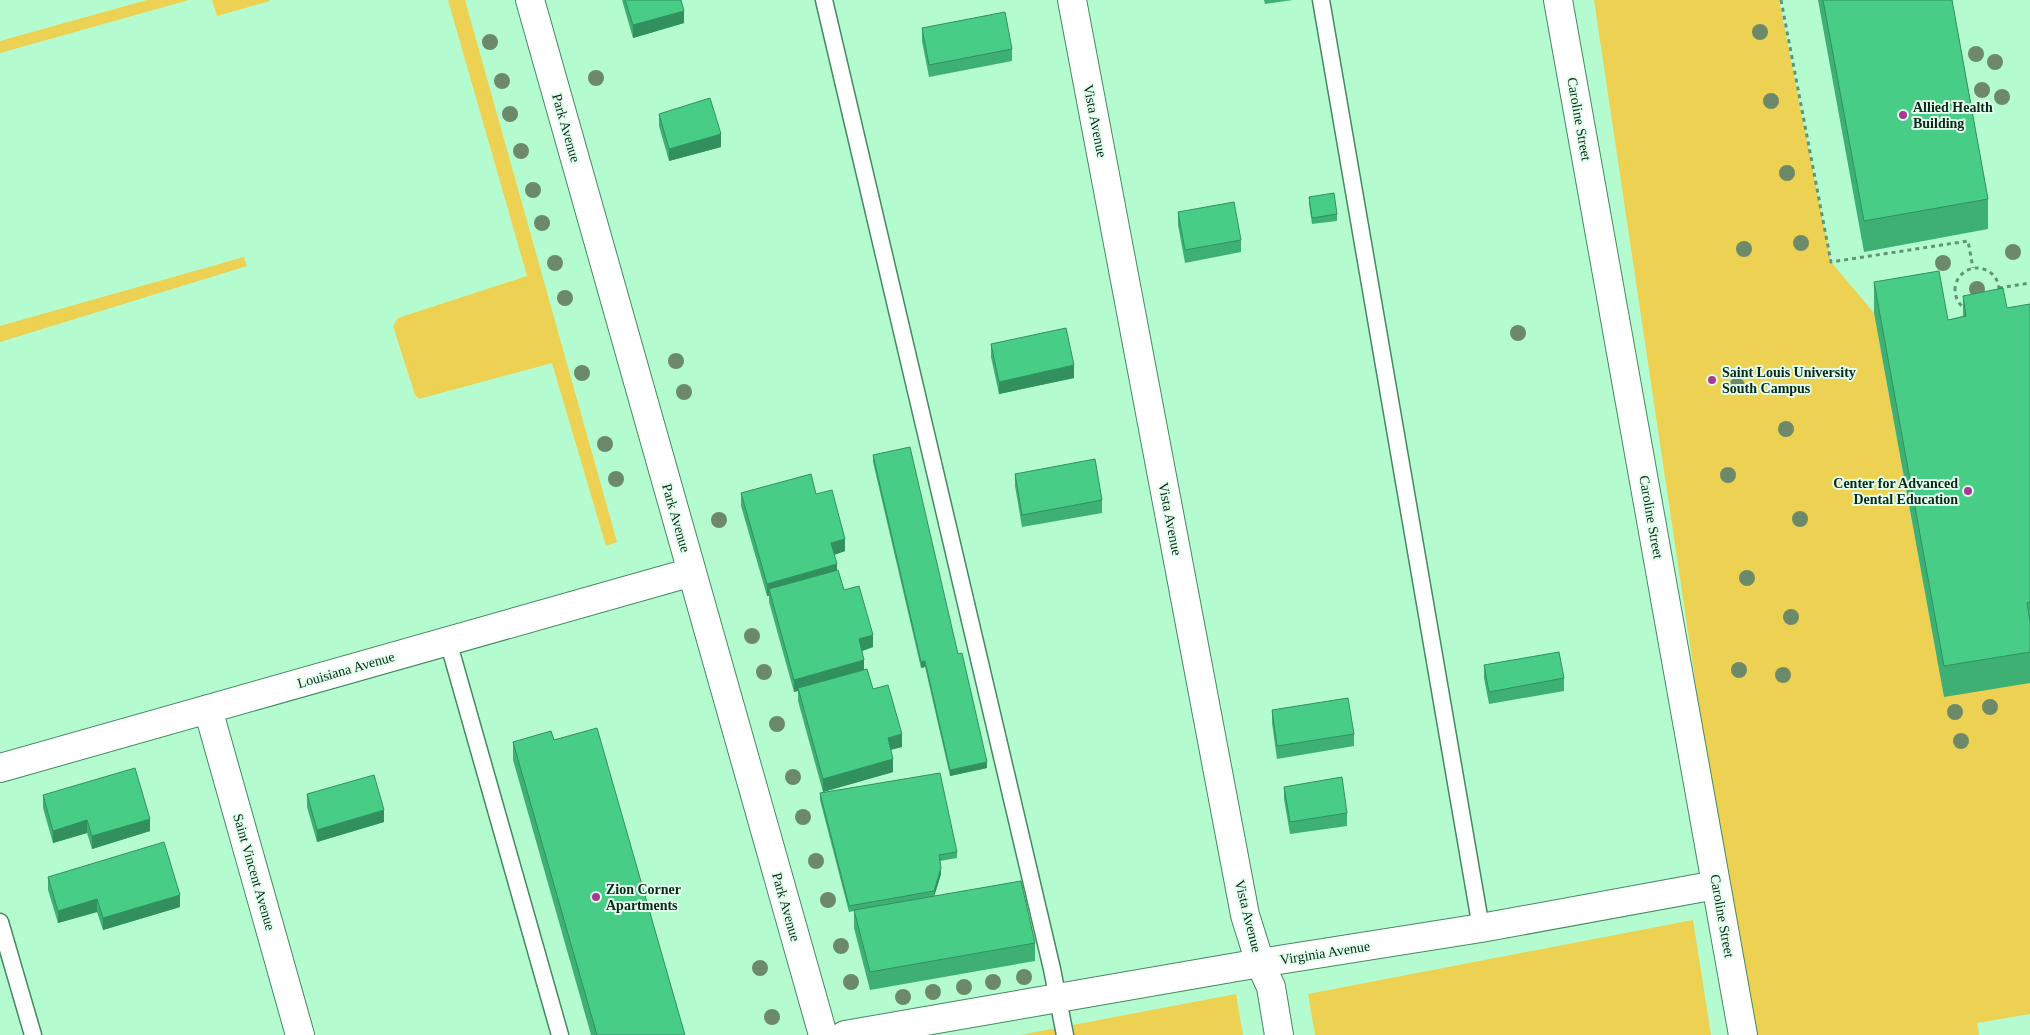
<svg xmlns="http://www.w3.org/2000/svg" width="2030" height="1035" font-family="Georgia,serif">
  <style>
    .grass { fill: #edd153 }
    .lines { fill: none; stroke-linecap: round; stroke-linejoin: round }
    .lane-casing { stroke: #448961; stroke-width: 19 }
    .street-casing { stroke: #448961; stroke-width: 30 }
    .path { stroke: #609475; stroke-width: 3; stroke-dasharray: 4 4; stroke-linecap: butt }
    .lane { stroke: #fff; stroke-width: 16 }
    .street { stroke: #fff; stroke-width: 28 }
    .tree { fill: #6c8a69 }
    .wall { fill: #3eb074 }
    .shaded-wall { fill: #32905e }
    .building { fill: #48cd87; stroke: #32905e }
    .poi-dot { fill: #aa3894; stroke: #e2feec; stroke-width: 2 }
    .labels { text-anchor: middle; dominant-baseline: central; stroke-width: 4; stroke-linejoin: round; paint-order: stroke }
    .poi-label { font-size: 14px; font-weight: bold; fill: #0a2818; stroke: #e2feec; text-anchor: start }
    .street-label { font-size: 14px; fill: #0a2818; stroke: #e2feec }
  </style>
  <rect width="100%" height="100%" fill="#b4fccf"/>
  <!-- grass -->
  <path class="grass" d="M147,0h42l-189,53v-12z
    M212,0h57l1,1 -53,15z
    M448,0h17l152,542 -11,4 -54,-183 -133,36 -4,-4 -22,-69 5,-8 129,-42z
    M1594,0h185l52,262 43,51 70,383 86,-15v333l-53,9 2,12h-231z
    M244,257l3,9 -247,76v-16z
    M1693,920l18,115h-396l-7,-41z
    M1236,994l7,41h-223z"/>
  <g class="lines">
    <!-- lane casing -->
    <g class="lane-casing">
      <path id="lane" d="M824,0l228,969 13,66
        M1321,0l160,928
        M448,641l112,394
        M0,922l33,113"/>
    </g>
    <!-- street casing -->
    <g class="street-casing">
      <path id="street" d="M530,0l293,1035
        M1072,0l173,915 15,48 11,24 8,48
        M1558,0l185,1035
        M208,709l92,326
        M0,768l692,-196
        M845,1035l415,-72 221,-35 235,-43"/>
    </g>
    <!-- path -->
    <path class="path" d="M1781,0l50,262 137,-21 5,27
      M1955 290a22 22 0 1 1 44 0a22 22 0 1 1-44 0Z
      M1999,288l31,-5"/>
    <!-- lane -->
    <use href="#lane" class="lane"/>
    <!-- street -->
    <use href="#street" class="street"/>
  </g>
  <!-- trees -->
  <g class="tree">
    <circle cx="1760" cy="32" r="8"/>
    <circle cx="490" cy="42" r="8"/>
    <circle cx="1976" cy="54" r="8"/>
    <circle cx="1995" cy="62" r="8"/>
    <circle cx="596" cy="78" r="8"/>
    <circle cx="502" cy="81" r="8"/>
    <circle cx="1982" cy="90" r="8"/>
    <circle cx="2002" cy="97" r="8"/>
    <circle cx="1771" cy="101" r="8"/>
    <circle cx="510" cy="114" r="8"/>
    <circle cx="521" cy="151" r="8"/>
    <circle cx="1787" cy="173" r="8"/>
    <circle cx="533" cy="190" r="8"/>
    <circle cx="542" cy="223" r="8"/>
    <circle cx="1801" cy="243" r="8"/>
    <circle cx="1744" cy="249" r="8"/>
    <circle cx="2013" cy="252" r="8"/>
    <circle cx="555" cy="263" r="8"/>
    <circle cx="1943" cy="263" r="8"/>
    <circle cx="1977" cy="289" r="8"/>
    <circle cx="565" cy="298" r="8"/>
    <circle cx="1518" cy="333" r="8"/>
    <circle cx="676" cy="361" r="8"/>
    <circle cx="582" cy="373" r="8"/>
    <circle cx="1737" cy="386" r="8"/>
    <circle cx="684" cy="392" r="8"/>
    <circle cx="1786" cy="429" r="8"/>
    <circle cx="605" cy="444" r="8"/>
    <circle cx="1728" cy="475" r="8"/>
    <circle cx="616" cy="479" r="8"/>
    <circle cx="1800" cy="519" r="8"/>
    <circle cx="719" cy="520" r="8"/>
    <circle cx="1747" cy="578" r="8"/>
    <circle cx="1791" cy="617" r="8"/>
    <circle cx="752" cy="636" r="8"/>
    <circle cx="1739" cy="670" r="8"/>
    <circle cx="764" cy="672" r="8"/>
    <circle cx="1783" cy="675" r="8"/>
    <circle cx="1990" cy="707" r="8"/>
    <circle cx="1955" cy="712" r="8"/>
    <circle cx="777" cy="724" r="8"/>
    <circle cx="1961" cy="741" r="8"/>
    <circle cx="793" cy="777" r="8"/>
    <circle cx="803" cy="817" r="8"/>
    <circle cx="816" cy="861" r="8"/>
    <circle cx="828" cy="900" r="8"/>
    <circle cx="841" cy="946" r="8"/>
    <circle cx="760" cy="968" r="8"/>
    <circle cx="1024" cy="977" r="8"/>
    <circle cx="851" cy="982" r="8"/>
    <circle cx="993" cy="982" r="8"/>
    <circle cx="964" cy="987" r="8"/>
    <circle cx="933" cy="992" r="8"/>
    <circle cx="903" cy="997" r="8"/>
    <circle cx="772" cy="1017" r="8"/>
  </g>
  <!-- wall -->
  <path class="wall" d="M622,0h59l3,23 -51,15z
    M1264,0h29l-28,4z
    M1818,0h134l36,199v30l-124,23z
    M922,28l90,21v12l-83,16 -7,-36z
    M659,114l62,33 -52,14 -10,-35z
    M1309,197l28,17v7l-25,3 -3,-20z
    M1178,212l63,28v12l-56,11 -7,-38z
    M1874,282l74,38 15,-4v-20l44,12 23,-4v379l-86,14 -70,-384z
    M991,344l83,34 -75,16 -8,-37z
    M873,455l85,199 29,114 -37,8 -25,-109 -4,1 -48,-206z
    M1015,474l87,26v13l-80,14 -7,-41z
    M741,493l75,1 29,57 -11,4 3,15 7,20 29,57 -11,4 2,19 9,19 29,58 -11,3 2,22 -70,20 -25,-91v-10l-4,1 -25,-90v-6h-2l-26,-90z
    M1484,665l80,13v13l-75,13 -5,-26z
    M1272,710l82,24v12l-77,13 -5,-36z
    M554,740l131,295h-94l-78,-275v-18z
    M1284,787l63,26v13l-57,8 -6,-35z
    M820,793l137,59v6l-17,3 1,13 -7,22 101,47v18l-165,29 -16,-62v-17l-5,1 -29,-112z
    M307,794l77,28 -67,20 -10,-35z
    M43,795l107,36 -58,18 -5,-16 -34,10 -10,-35z
    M48,877l132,30 -77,23 -6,-18 -39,11 -10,-33z"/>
  <!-- shaded-wall -->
  <path class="shaded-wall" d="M684,11v12l-51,15v-13z
    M721,134v13l-52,14v-12z
    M1074,365v13l-75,16v-12z
    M845,539v12l-14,5v-13z
    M837,564v12l-68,13v7h-2v-12z
    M873,635v12l-14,5v-13z
    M864,660v12l-66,16v3l-4,1v-12z
    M925,661v6l-4,1v-6z
    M902,734v13l-14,3v-12z
    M893,759v13l-70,20v-13z
    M987,762v6l-37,8v-6z
    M384,810v12l-67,20v-12z
    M150,819v12l-58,18v-13z
    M87,820v13l-34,10v-12z
    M941,868v6l-7,23v-6z
    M180,895v12l-77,23v-12z
    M97,899v13l-39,11v-12z"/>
  <!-- building -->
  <path class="building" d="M625,0h56l3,11 -51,14z
    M1823,0h129l36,199 -124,22z
    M1005,12l7,37 -83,16 -7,-37z
    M710,98l11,36 -52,15 -10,-35z
    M1334,193l3,21 -25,4 -3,-21z
    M1234,202l7,38 -56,10 -7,-38z
    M1939,271l9,49 18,-4 -3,-20 40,-8 4,20 23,-4v298l-3,1 3,18v31l-86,14 -70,-384z
    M1066,328l8,37 -75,17 -8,-38z
    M910,447l48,207 4,-1 25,109 -37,8 -25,-109 -4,1 -48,-207z
    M1095,459l7,41 -80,15 -7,-41z
    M811,474l5,20 16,-4 13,49 -14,4 6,21 -70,20 -26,-91z
    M838,570l6,20 15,-4 14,49 -14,4 5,21 -70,20 -25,-91z
    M1559,652l5,26 -75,14 -5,-27z
    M867,669l6,20 15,-4 14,49 -14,4 5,21 -70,20 -25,-91z
    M1348,698l6,36 -77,12 -5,-36z
    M597,728l88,307h-88l-84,-293 38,-11 3,9z
    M135,768l15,51 -58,17 -5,-16 -34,11 -10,-36z
    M940,773l17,79 -18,3 2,13 -7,23 -85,15 -29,-113z
    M374,775l10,35 -67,20 -10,-36z
    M1342,777l5,36 -57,9 -6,-35z
    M164,842l16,53 -77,23 -6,-19 -39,12 -10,-34z
    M1021,881l14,62 -165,29 -16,-62z"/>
  <!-- markers -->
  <g class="poi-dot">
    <circle cx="1903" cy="115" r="5"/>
    <circle cx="1712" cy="380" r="5"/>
    <circle cx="1968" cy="491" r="5"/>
    <circle cx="596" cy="897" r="5"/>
  </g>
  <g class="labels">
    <!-- poi labels -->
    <g class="poi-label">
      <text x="1913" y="107">Allied Health<tspan x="1913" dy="16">Building</tspan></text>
      <text x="1722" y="372">Saint Louis University<tspan x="1722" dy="16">South Campus</tspan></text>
      <text x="1958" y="483" text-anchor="end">Center for Advanced<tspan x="1958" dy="16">Dental Education</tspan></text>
      <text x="606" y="889">Zion Corner<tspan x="606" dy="16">Apartments</tspan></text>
    </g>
    <!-- street labels -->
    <g class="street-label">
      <text transform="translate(1579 119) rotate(80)">Caroline Street</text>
      <text transform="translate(1095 121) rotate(79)">Vista Avenue</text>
      <text transform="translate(566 128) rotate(74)">Park Avenue</text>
      <text transform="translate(1651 517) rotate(80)">Caroline Street</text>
      <text transform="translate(676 518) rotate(74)">Park Avenue</text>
      <text transform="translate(1170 519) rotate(79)">Vista Avenue</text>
      <text transform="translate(346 670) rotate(-16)">Louisiana Avenue</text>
      <text transform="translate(254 872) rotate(74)">Saint Vincent Avenue</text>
      <text transform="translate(786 907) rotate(74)">Park Avenue</text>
      <text transform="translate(1248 916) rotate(76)">Vista Avenue</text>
      <text transform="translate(1722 916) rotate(80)">Caroline Street</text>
      <text transform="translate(1325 953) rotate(-9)">Virginia Avenue</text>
    </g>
  </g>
</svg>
